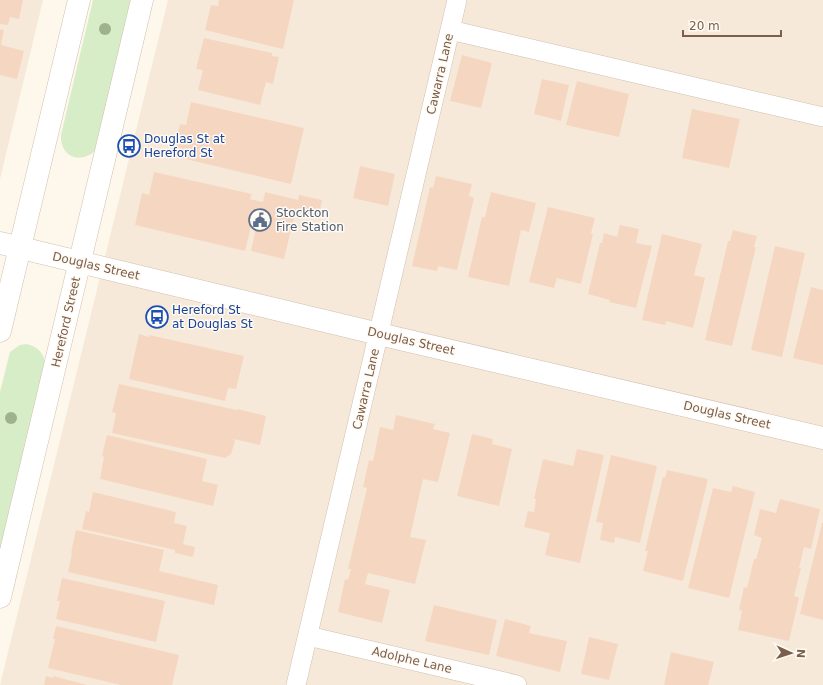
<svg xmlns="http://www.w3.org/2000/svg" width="823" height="685" font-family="'DejaVu Sans',sans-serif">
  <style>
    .residential { fill: #f6e9d9 }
    .green { fill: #d6edc8 }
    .building { fill: #f5d7c1 }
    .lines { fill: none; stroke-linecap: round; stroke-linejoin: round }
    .service-casing { stroke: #d2bfaf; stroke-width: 20 }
    .minor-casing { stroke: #d2bfaf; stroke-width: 23 }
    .service { stroke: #fff; stroke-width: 19 }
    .minor { stroke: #fff; stroke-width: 22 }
    .tree { fill: #9eb38d }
    .labels { text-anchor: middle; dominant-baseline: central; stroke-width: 3; stroke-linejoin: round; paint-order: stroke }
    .street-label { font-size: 12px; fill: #7b5e4b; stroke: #fffaf3 }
    .transit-label { font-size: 12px; fill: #164399; stroke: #fffaf3; text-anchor: start }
    .service-label { font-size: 12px; fill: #4e5e75; stroke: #fffaf3; text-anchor: start }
  </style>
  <rect width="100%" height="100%" fill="#fef7eb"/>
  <!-- residential -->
  <path class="residential" d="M0,0h43l-43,179z
    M168,0h655v685h-823z"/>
  <!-- green -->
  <path class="green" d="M93,0h39l-36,150c-16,15 -36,7 -35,-15z
    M27,344c10,3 15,7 18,17l-45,193v-162l10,-40 10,-7z"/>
  <!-- building -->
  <path class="building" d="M0,0h23l-4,19 -9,-2 -2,8 -8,-1z
    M219,0h75l-11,49 -78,-19 6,-25 7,1z
    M0,29l4,1 -3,15 23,6 -7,28 -17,-4z
    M204,38l68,15v3l7,1 -6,27 -7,-2 -6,23 -62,-15 5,-20 -7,-1z
    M462,55l30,8 -11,45 -31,-7z
    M542,79l27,6 -8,36 -27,-7z
    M577,81l52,13 -10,43 -53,-12z
    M191,102l113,26 -13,56 -118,-28 7,-32 6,1z
    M692,109l48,10 -11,49 -47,-10z
    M360,166l35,8 -7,32 -35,-8z
    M154,172l98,22 -2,5 13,3 2,-10 33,8 1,-5 23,5 -3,15 -23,-6 -12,50 -33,-8 5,-23 -5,-1 -6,24 -110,-26 7,-32 7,2z
    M436,176l36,8 -3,12 5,2 -17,72 -19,-4 -1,5 -25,-5 18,-79 3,1z
    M491,192l45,11 -7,29 -8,-2 -12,56 -41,-9 14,-60h3z
    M548,207l47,11 -4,15 2,1 -12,50 -24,-6 -3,10 -25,-6z
    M620,225l19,4 -3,14 16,3 -16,62 -27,-6 1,-2 -22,-6 12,-51h2l2,-10 13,4z
    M733,230l24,6 -3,11h2l-24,99 -27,-6 23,-99h2z
    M662,234l40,10 -8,31 11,3 -12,50 -27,-7 -1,4 -23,-5z
    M775,246l30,7 -23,104 -31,-7z
    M811,287l12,3v75l-30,-7z
    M139,334l10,3v-2l95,21 -8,33 -8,-1 -3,13 -96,-22z
    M119,384l118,26v-1l29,7 -6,29 -27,-6 2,2 -4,13 -6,4 -113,-25 4,-20 -4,-1z
    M396,415l39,9 -2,5 17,4 -12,49 -15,-3 -13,58 16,3 -11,44 -47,-11 -3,11 25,6 -8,33 -44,-11 7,-33 3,1 3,-11h-3l19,-81 -4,-1 6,-27 4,1 7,-34 13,3z
    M472,434l21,5 -1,5 20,5 -13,57 -42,-10z
    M107,435l100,24 -5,22 16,4 -5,21 -113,-27 4,-22 -2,-1z
    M577,449l27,6 -24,108 -35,-8 5,-22 -26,-6 4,-16 6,1 2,-13h-2l9,-40 30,7z
    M611,455l46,11 -17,77 -25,-6 -1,6 -14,-3 3,-17 -7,-1z
    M667,470l41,9 -25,102 -40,-10 5,-20h-3l18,-74 2,1z
    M733,486l22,6 -26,106 -41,-10 25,-100 18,4z
    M93,492l83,20 -2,11 13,3 -4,18 12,3 -2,10 -18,-4v-3l-93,-21 4,-18 3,1z
    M780,499l40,10 -9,40 -7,-2 -5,21h2l-7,28 5,2 -10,43 -51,-11 4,-19 -3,-1 5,-23 3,1 7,-29h2l6,-21 -8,-3 6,-26 16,4z
    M822,523h1v97l-23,-6z
    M76,530l88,20 -5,21 59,14 -4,20 -146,-33 4,-19h-1z
    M62,578l103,23 -9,41 -100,-23 4,-18h-3z
    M434,605l63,15 -8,35 -64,-14z
    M505,619l26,7 -2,7 38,8 -7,31 -64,-16z
    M56,626l123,29 -7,30h-51l-73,-17 7,-29h-2z
    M589,637l29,7 -9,36 -28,-6z
    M671,652l43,10 -6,23h-44z
    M46,676l7,2v-2l34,9h-43z"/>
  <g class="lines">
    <!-- service casing -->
    <g class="service-casing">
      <path id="service" d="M450,30l373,87
        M308,636l209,49
        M296,685l161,-685"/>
    </g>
    <!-- minor casing -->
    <g class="minor-casing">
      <path id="minor" d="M0,243l379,91 444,104
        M0,331l79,-331
        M0,597l142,-597"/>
    </g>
    <!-- service -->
    <use href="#service" class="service"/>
    <!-- minor -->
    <use href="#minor" class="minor"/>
  </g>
  <!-- trees -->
  <g class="tree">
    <circle cx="105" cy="29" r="6"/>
    <circle cx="11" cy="418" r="6"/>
  </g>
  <!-- icons -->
  <defs>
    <g id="bus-ring" transform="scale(1.15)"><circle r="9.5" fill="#fffaf3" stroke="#1a4fb4" stroke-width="1.5"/><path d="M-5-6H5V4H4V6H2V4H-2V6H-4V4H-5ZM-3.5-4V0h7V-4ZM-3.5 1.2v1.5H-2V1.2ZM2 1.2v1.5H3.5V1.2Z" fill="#1a4fb4"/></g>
    <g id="civic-ring" transform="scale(1.15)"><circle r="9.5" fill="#fffaf3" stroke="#5c6f8a" stroke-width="1.5"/><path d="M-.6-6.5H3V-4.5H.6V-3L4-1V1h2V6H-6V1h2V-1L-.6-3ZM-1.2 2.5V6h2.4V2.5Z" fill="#5c6f8a"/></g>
  </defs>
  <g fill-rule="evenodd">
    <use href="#bus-ring" x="129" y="146"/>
    <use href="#civic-ring" x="260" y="220"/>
    <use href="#bus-ring" x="157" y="317"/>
  </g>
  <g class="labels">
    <!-- street labels -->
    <g class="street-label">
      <text transform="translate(440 74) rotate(-77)">Cawarra Lane</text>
      <text transform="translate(96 266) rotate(13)">Douglas Street</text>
      <text transform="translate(66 322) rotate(-77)">Hereford Street</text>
      <text transform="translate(411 341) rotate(13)">Douglas Street</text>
      <text transform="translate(366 389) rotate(-77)">Cawarra Lane</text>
      <text transform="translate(727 415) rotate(13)">Douglas Street</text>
      <text transform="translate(412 660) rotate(13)">Adolphe Lane</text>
    </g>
    <!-- transit labels -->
    <g class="transit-label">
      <text x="144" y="139">Douglas St at<tspan x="144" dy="14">Hereford St</tspan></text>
      <text x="172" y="310">Hereford St<tspan x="172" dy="14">at Douglas St</tspan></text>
    </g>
    <!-- service labels -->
    <g class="service-label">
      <text x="276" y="213">Stockton<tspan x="276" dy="14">Fire Station</tspan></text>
    </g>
  </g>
  <!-- north arrow -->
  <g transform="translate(791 653) rotate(93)" stroke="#fffaf3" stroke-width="3" paint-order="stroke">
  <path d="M0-3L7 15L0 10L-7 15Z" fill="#7b5e4b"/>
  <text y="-6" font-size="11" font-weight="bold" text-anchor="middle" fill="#7b5e4b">N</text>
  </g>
  <!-- scale -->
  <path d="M683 30v6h98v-6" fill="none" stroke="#7b5e4b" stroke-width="2"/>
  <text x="689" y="30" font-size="12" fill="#7b5e4b" stroke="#fffaf3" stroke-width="3" paint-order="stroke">20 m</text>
</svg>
